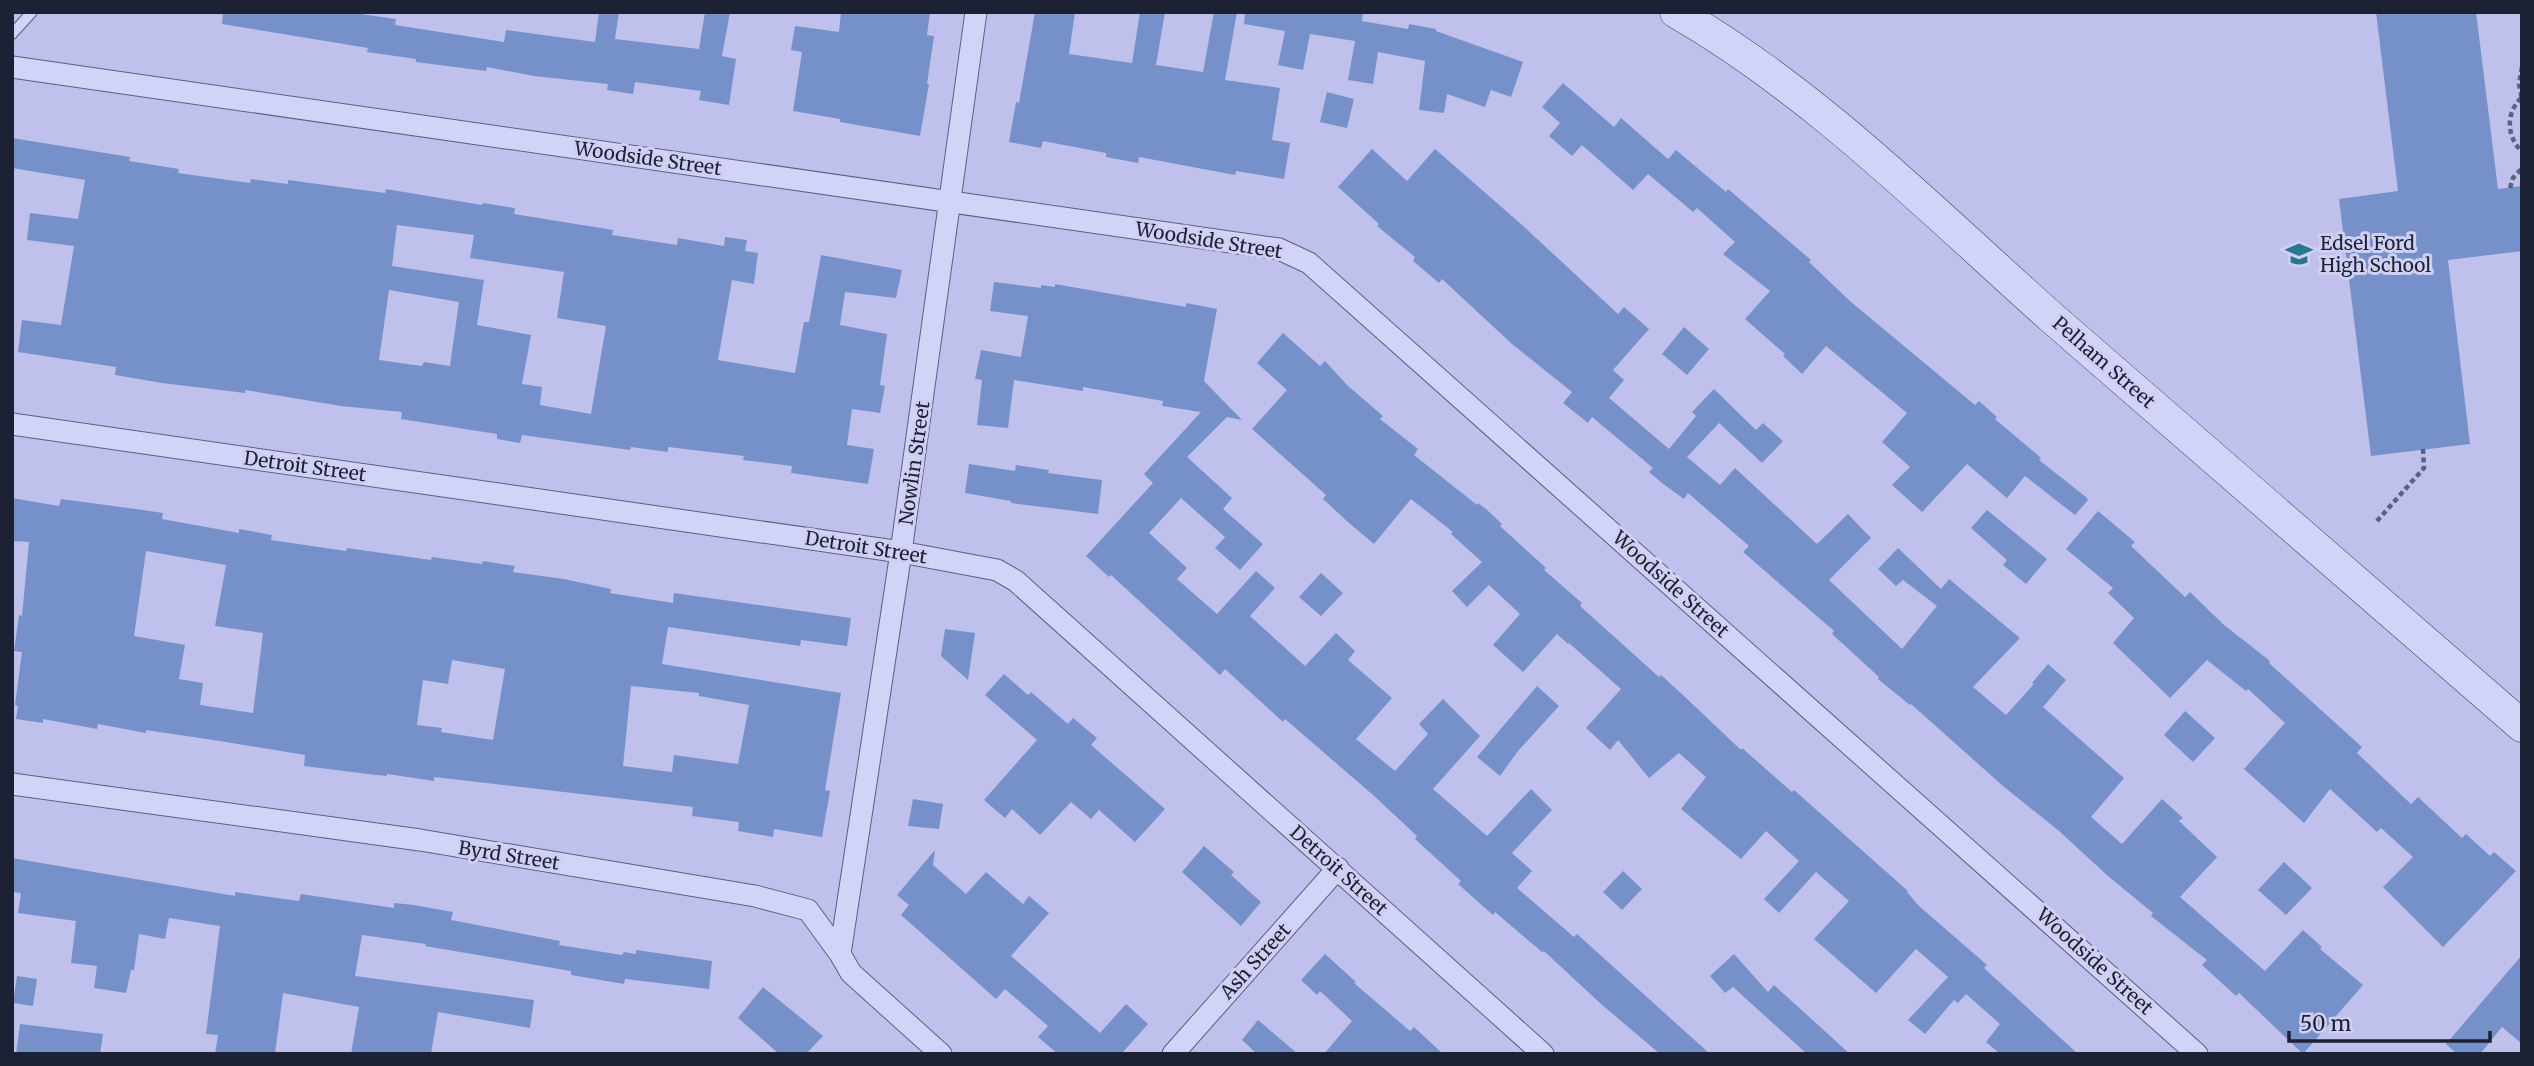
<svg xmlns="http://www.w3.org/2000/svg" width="2534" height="1066" font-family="Merriweather,serif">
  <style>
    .building { fill: #7691c9; fill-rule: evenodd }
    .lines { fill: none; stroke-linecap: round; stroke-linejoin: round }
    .lane-casing { stroke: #586183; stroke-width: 12 }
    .street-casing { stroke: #586183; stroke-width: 23 }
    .secondary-casing { stroke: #3b4665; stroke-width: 33 }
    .path { stroke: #586183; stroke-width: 4.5; stroke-dasharray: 5 3.5; stroke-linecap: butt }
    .lane { stroke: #d1d3f7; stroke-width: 10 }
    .street { stroke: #d1d3f7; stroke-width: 21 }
    .secondary { stroke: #d1d3f7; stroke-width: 32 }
    .labels { text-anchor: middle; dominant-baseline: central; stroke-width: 6; stroke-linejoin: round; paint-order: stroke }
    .street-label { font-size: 19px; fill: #1c2233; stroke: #cecff3 }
    .poi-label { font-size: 19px; fill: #1c2233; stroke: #cecff3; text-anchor: start }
  </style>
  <rect width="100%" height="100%" fill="#bfc1ec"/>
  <!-- building -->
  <path class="building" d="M223,12h124l49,7 -1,6 109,17 2,-12 89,12 4,-30h20l-4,27 84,10 6,-37h25l-8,44 14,3 -7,46 -30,-5 2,-9 -66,-9 -2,12 -26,-4 1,-6 -74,-8 -47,-9 -1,4 -70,-9v-3l-49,-7 1,-4 -146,-24z
    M841,12h89l-3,23 7,1 -7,48h2l-9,52 -80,-14v-3l-47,-8 9,-59 -11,-2 4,-24 44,6z
    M1035,12h40l-6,42 63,9 8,-51h25l-9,53 47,7 11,-60h23l-12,68 55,8 -8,52 18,3 -6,36 -48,-8 -1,4 -96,-18 -1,6 -32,-6v-4l-63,-12 -2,7 -32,-6 7,-40 3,1z
    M1245,12h118l-1,9 46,8 1,-5 27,5v2l87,31 -12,35 -20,-7 -6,17 -38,-13 -3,19 -25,-3 6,-49 -47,-9 -5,32 -25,-4 7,-39 -45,-7 -7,36 -25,-5 7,-34 -41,-7z
    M2376,12h100l22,177 24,-3v65l-74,9 22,184 -99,12 -32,-257 59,-8z
    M1563,83l51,44 7,-9 47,41 8,-9 50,42 2,-3 83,71 -2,2 42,40 124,103 4,-4 18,16 -2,2 46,39 -2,2 47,37 2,3 -13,15 -50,-39 -18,22 -40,-34 -45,48 -30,-27 18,-18 -28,-25 25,-29 -81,-67 -24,28 -19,-18 2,-2 -40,-35 25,-28 -47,-37 12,-12 -38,-34 -4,4 -45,-38 -15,16 -51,-45 -10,11 -23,-20 11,-13 -18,-16z
    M1327,92l27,7 -7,29 -27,-6z
    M12,138l118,19 -1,4 50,8 -1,4 72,10 1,-4 37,5v-4l97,13 1,-4 96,16 1,-2 32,5 -1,6 99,16 -1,5 65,10 1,-7 46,8 1,-9 22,3 -2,11 13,2 -4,31 -22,-4 -14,80 77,13 9,-51h5l12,-67 81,15 -6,28 -51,-6 -5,33 47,9 -7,51 5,1 -5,27 -28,-4 -5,36 27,4 -6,35 -77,-11 1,-7 -49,-6 1,-4 -76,-9v5l-37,-5 -1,3 -108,-15 -2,8 -23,-4v-5l-96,-15 1,-7 -61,-6 -96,-16v3l-83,-10 -47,-8 1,-8 -98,-15 4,-32 39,5 13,-79 -47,-6 3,-27 48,6 7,-39 -73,-12zM397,225l77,10 -4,23 94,14 -7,46 49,8 -15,88 -51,-9 2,-18 -20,-3 9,-49 -54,-10 7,-45 -92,-14zM389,290l70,12 -9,64 -26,-4 -2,4 -43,-6z
    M1372,149l35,32 28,-32 86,75 97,90 6,-7 25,22 -36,41 11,10 -15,18 60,51 27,-33 -4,-4 22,-23 42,41 7,-7 20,18 -21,22 -43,-40 -32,34 33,28 15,-17 82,76 31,-30 23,24 -42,42 73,69 35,-43 -34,-26 -7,6 -18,-17 20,-21 43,41 8,-10 71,59 -47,49 33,28 28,-31 -2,-1 16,-19 18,16 -23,27 81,71 -33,39 31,27 40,-45 21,19 -4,3 38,36 -37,40 85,74 38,-41 19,17 -2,2 43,36 -60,69 -64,-61 -3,3 -34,-31 5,-5 -56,-44 2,-3 -45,-37 -49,-45 -56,-45 -92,-82 -1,1 -32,-26 1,-2 -47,-43 2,-3 -91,-79 6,-6 -61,-53 -4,6 -22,-16 -13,-11 4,-4 -61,-51 -4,6 -25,-20 9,-11 -60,-48 -70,-65 -3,4 -26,-22 2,-4 -38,-31 2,-2 -41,-37z
    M994,282l47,6v-3l14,2v-3l131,23v-4l31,6 -13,72 38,39 -15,-3 -40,40 45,41 -9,11 40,35 -23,26 -25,-22 10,-11 -44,-39 -32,35 38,35 -10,11 40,35 39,-43 19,17 -25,28 55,50 31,-33 19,18 -7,9 44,38 -36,41 39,32 33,-37 -9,-10 24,-25 37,37 -47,53 54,47 44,-47 21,21 -40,43 20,18 -15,17 57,49 3,-3 133,120h-50l-59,-50 -57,-53 -2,1 -47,-40 -2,3 -35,-31 3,-3 -46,-42 2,-3 -44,-41 -88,-76 -2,3 -58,-53 -5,6 -109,-100 -2,2 -23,-21 67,-73 -9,-9 57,-62 -39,-6 1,-5 -80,-14v4l-69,-11 -6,48 -31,-3 5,-45 -7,-1 6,-29 40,7 7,-41 -38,-5z
    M1684,327l25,22 -22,26 -25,-21z
    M1283,333l37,33 5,-5 22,24 36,31 -3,3 38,30 -4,6 63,50 1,-2 8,6 16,15 -2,2 46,42 -2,2 38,33 -2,3 79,71 2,-2 23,21 57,54 1,-2 50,44 2,-2 97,86 17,15 -1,1 12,14 68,59 -3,3 94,86h-78l-14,-12 14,-18 -34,-30 -8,9 -4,-3 -29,34 -17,-14 40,-43 -32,-28 -40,44 -62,-54 35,-38 -33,-29 -37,41 -15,-14 35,-38 -33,-30 -25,28 -60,-50 25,-32 -27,-24 -30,25 -31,-38 -8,10 -24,-22 35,-39 -52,-46 -1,1 -11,-10 -34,38 -30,-27 27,-31 -31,-29 -22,22 -15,-16 30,-29 -31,-28 2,-2 -42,-33 -37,45 -25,-21 -26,-24 3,-4 -74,-66 35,-39 -30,-27z
    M969,464l46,7 1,-6 33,5 -1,3 54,7 -4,34 -87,-11v-2l-46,-8z
    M12,498l47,8 2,-7 82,11 20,3 -1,6 77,14v-4l33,6 -1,5 75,11 1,-3 84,12 1,-3 50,7 1,-3 32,5 -2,6 51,7 47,10 -1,4 63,10 1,-10 177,25 -4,28 -46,-6 -1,6 -132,-19 -6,37 179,29 -16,97 5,1 -8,46 -48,-8 -1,8 -35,-6 1,-9 -47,-6 1,-9 -259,-30v4l-47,-7v2l-11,-1 -72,-9 1,-11 -85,-14 -74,-11v3l-48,-9 -1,5 -54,-10v4l-27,-4 2,-13 -3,-1 7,-53 -8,-1 5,-36 3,1 7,-74 -17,-1zM146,551l80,14 -11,61 48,7 -10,80 -53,-8 3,-22 -24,-4 6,-34 -51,-9zM452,660l53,9 -12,71 -52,-8 1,-4 -25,-3 6,-45 25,4zM631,686l68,7v3l50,9 -11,59 -64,-9 -2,17 -49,-6z
    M1987,510l60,49 -21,25 -23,-19 4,-5 -36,-32z
    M2098,511l37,31 -4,4 54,51 5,-5 34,33 46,36 -1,2 93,84 -5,6 54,51 7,-7 44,41 4,-4 24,22 4,-4 22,19 -73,76 -60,-60 30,-30 -32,-29 -4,4 -47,-43 -26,34 -60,-54 41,-46 -37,-34 -2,2 -39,-31 -37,38 -57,-55 21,-25 -26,-25 5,-5 -47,-39z
    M1321,573l22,20 -22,23 -22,-19z
    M945,629l30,4 -7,47 -27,-24z
    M1004,674l24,21 3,-3 37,32 5,-6 24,20 -6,7 74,64 -30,33 -36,-32 -8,9 -20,-17 -31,33 -28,-26 -7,9 -21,-18 53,-60 -52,-45z
    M1537,686l22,20 -41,45 -18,25 -23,-19z
    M2185,711l30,27 -22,24 -29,-27z
    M913,799l30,5 -4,25 -31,-3z
    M1204,846l30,26 -3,3 30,27 -20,24 -59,-54z
    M935,850l-2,15 33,29 20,-22 37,32 6,-8 20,17 -38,43 89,77 26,-29 22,20 -25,28 1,2h-66l-20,-17 10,-11 -43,-37 -9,10 -95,-84 8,-10 -12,-10z
    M12,858l223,38v-4l64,9 2,-7 93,14v-5l20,2 39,7 -2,8 109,21 -1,4 63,10 2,-3 12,2v-4l76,11 -3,28 -84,-10 -1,5 -53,-9v-4l-146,-25 1,-2 -64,-9 -7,41 179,24 -4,28 -92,-16 -7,42h-80l8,-47 -76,-14 -8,61h-60l3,-19 -12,-1 14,-108 -51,-8 -4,21 -26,-5 -5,36h-3l-5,23 -32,-5 3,-22 -26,-3 5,-42 -58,-8 3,-20 -9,-1z
    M2284,862l28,26 -26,27 -28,-25z
    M1623,871l19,18 -20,21 -19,-18z
    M1325,954l31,28 -2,1 56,48 4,-4 29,27h-119l28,-33 -32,-30 -3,4 -16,-15z
    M1734,954l34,38 6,-7 76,69h-43l-74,-67 -8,6 -15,-17z
    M2522,955v89l-20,-17 -22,27h-23l-11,-10z
    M17,976l20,3 -4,27 -20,-3z
    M763,987l60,49 -17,18h-27l-41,-36z
    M1258,1020l40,34h-41l-15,-14z
    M20,1024l83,10 -3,20h-84z"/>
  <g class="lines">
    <!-- lane casing -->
    <g class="lane-casing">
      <path id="lane" d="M12,34l20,-22"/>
    </g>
    <!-- street casing -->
    <g class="street-casing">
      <path id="street" d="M12,67l1267,182 30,14 888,791
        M12,424l889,128 96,18 19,11 527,473
        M12,784l408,56 335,56 53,14 32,44 11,19 90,81
        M840,954l61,-402 75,-540
        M1173,1054l165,-186"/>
    </g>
    <!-- secondary casing -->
    <g class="secondary-casing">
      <path id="secondary" d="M1676,12c140,81 255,198 375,305 156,137 314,272 471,409"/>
    </g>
    <!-- path -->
    <path class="path" d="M2522,67l-3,17 3,16
      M2521,98c-16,16 -14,39 1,54
      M2510,188l3,-10 9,-10
      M2377,521l47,-53 -1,-19"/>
    <!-- lane -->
    <use href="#lane" class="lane"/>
    <!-- street -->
    <use href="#street" class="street"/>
    <!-- secondary -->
    <use href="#secondary" class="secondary"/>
  </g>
  <!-- icons -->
  <defs>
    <g id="school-bare" transform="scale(2.1)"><path d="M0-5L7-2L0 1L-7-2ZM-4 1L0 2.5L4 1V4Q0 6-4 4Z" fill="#2a7790" stroke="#cecff3" stroke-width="2.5" paint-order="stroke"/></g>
  </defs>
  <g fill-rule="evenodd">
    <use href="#school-bare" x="2299" y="254"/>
  </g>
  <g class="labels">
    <!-- street labels -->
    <g class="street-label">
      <text transform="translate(648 158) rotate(8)">Woodside Street</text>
      <text transform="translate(1209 240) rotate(9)">Woodside Street</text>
      <text transform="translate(2104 362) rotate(41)">Pelham Street</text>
      <text transform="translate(914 463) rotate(-82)">Nowlin Street</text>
      <text transform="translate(305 466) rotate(8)">Detroit Street</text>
      <text transform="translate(866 547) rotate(9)">Detroit Street</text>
      <text transform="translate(1671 584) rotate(42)">Woodside Street</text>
      <text transform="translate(509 855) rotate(9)">Byrd Street</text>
      <text transform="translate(1339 870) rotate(42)">Detroit Street</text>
      <text transform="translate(1255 961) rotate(-48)">Ash Street</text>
      <text transform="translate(2095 961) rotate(42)">Woodside Street</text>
    </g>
    <!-- poi labels -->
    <g class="poi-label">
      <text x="2320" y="243">Edsel Ford<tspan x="2320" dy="22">High School</tspan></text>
    </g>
  </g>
  <!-- border -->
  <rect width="2534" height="1066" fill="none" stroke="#1c2233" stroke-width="28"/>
  <!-- scale -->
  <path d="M2289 1031v10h201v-10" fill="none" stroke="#1c2233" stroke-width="3.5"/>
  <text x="2300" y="1031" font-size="21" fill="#1c2233" stroke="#cecff3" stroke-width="5" paint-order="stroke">50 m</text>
</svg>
